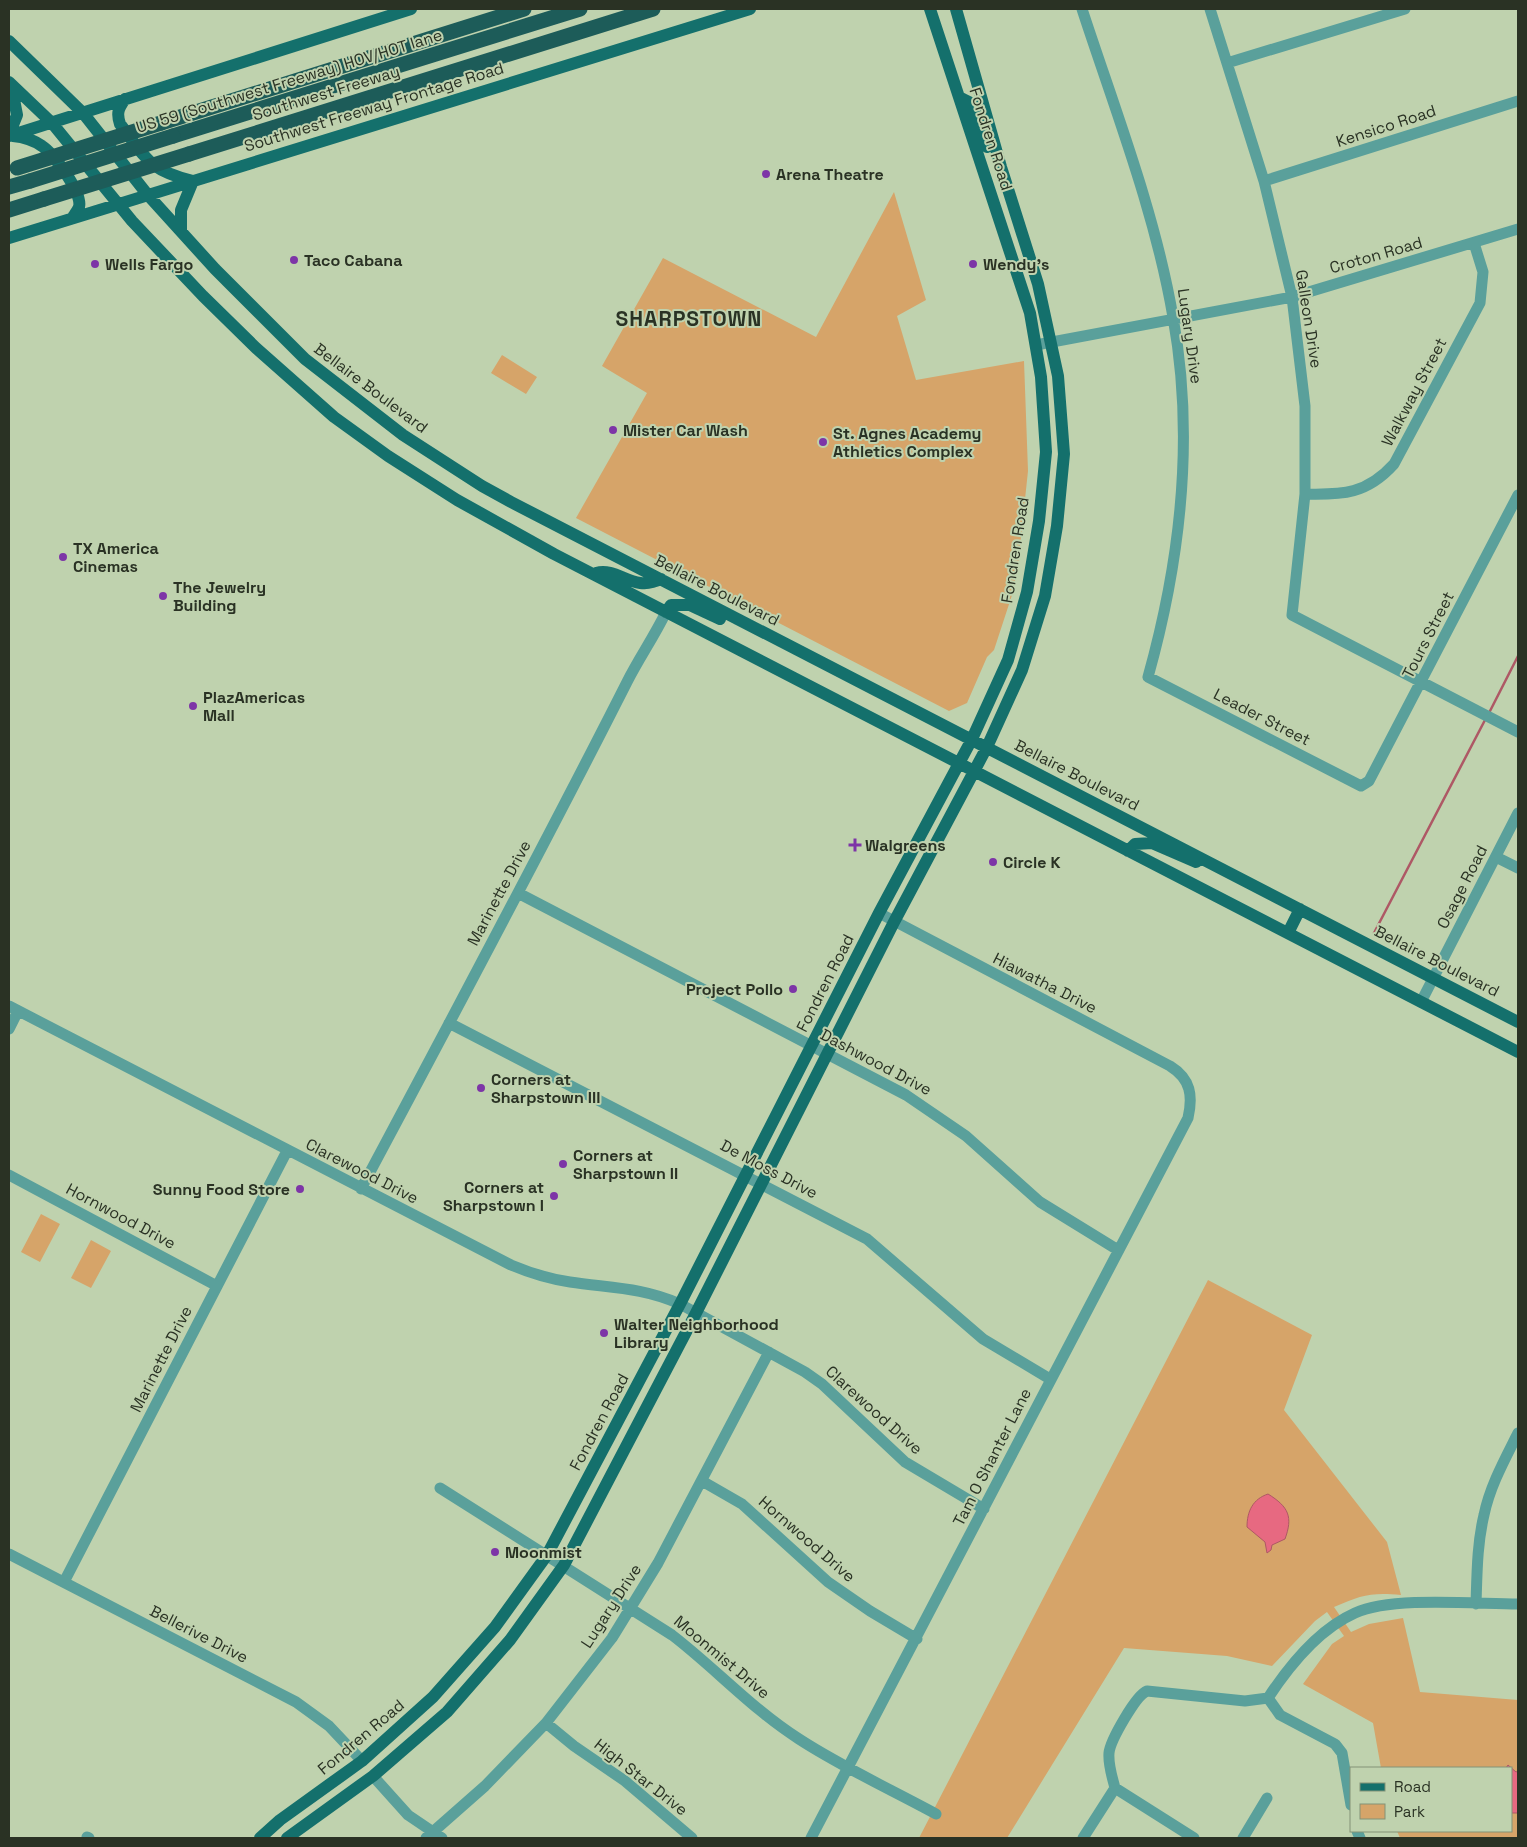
<svg xmlns="http://www.w3.org/2000/svg" width="1527" height="1847" font-family="'Space Grotesk',sans-serif">
  <style>
    .green { fill: #d6a469 }
    .water { fill: #e76981; stroke: #ae5865 }
    .lines { fill: none; stroke-linecap: round; stroke-linejoin: round }
    .stream { stroke: #ae5865; stroke-width: 2.5 }
    .minor { stroke: #5aa09b; stroke-width: 11 }
    .major { stroke: #14706c; stroke-width: 12 }
    .highway { stroke: #1d5c59; stroke-width: 15 }
    .highway-bridge { stroke: #1d5c59; stroke-width: 15 }
    .poi-dot { fill: #7d35a7; stroke: #bfd2ae; stroke-width: 2 }
    .labels { text-anchor: middle; dominant-baseline: central; stroke-width: 4; stroke-linejoin: round; paint-order: stroke }
    .street-label { font-size: 16px; fill: #2a3224; stroke: #bfd2ae }
    .poi-label { font-size: 16px; font-weight: bold; fill: #2a3224; stroke: #bfd2ae; text-anchor: start }
    .district-label { font-size: 21px; font-weight: bold; letter-spacing: 1px; fill: #2a3224; stroke: #bfd2ae }
  </style>
  <rect width="100%" height="100%" fill="#bfd2ae"/>
  <!-- green -->
  <path class="green" d="M894,192l32,108 -29,16 19,64 108,-19 4,110 -10,94 -6,30 -18,55 -7,7 -20,46 -18,8 -373,-193 71,-125 -45,-27 61,-108 153,79z
    M502,355l35,22 -11,17 -35,-21z
    M41,1214l19,10 -20,38 -19,-10z
    M91,1240l20,11 -20,37 -20,-10z
    M1208,1280l104,55 -28,75 103,132 14,53c-29,-3 -40,0 -67,12l17,25 18,-8 34,-6 17,74 98,8v138h-118l-3,-7h114v-63h-130l-8,-45 -70,-39 29,-40 12,-8 -17,-24 -12,9 -43,45 -45,-10 -103,-8 -117,190h-88z"/>
  <!-- water -->
  <path class="water" d="M1268,1494c21,13 25,23 17,45l-13,6 -1,5 -4,3 -2,-11 -18,-15c0,-16 6,-28 21,-33z
    M1508,1765l8,7 2,-1v42h-7v-45h-5z"/>
  <g class="lines">
    <!-- stream -->
    <path class="stream" d="M1489,713l29,-57
      M1374,933l111,-213"/>
    <!-- minor -->
    <path class="minor" d="M1082,9c33,101 73,203 91,308 22,122 8,242 -25,360l213,109 8,-5 149,-286
      M1210,9l54,172 28,116 13,109v88l-13,121 226,117
      M1227,63l178,-54
      M1264,181l254,-80
      M1036,345l256,-48 226,-68
      M1305,494c38,1 62,0 89,-30l86,-161 3,-31 -9,-29
      M1496,857l22,11
      M518,893l388,202 60,41 74,66 78,48
      M1421,1002l97,-189
      M9,1006l502,259c19,8 38,14 59,17 39,6 72,5 110,22l125,68 17,12 83,78 79,47
      M449,1023l418,216 116,100 67,40
      M9,1029l9,-18
      M9,1175l208,111
      M361,1189c90,-169 180,-337 266,-507 12,-24 27,-45 39,-70
      M702,1481l40,23 86,78 42,29 47,28
      M440,1488l232,147c43,33 80,74 127,104 43,28 91,50 137,75
      M9,1554l287,148 33,24 33,35
      M64,1582l223,-431
      M1476,1604c1,-30 1,-60 8,-89 6,-29 21,-56 34,-82
      M1268,1698c21,-32 51,-69 87,-85 38,-17 120,-9 163,-9
      M546,1723l28,23 51,35 67,57
      M373,1776l35,39 34,23
      M1115,1788l79,50
      M1357,1831l3,7
      M87,1837l2,1
      M426,1838l59,-52 61,-63 66,-85 46,-75 111,-211
      M811,1838l377,-720c5,-22 3,-39 -18,-52l-291,-153
      M1083,1838l32,-50c-3,-12 -7,-23 -6,-35 1,-12 27,-58 38,-62l98,10 23,-3 12,17 55,29 7,9 9,52
      M1243,1838l24,-40"/>
    <!-- major -->
    <path class="major" d="M9,41l74,72 64,81 68,75 90,90 98,76 79,51 29,16 1007,520
      M9,82l43,41 80,98 71,75 53,52 78,69 54,39 69,44 97,54 964,498
      M961,98l12,6 14,43
      M125,99c-6,9 -9,13 -5,25 26,34 28,46 73,57l-12,29v21
      M9,135l8,-20 -6,-31
      M9,136l402,-127
      M13,136c11,1 19,3 29,10 11,7 41,47 37,61 -1,3 -4,7 -6,10
      M9,238l741,-229
      M596,573c23,-6 37,20 65,6
      M666,612l5,-7h19l30,14
      M1128,851l7,-7 17,-1 44,19
      M1288,933l12,-24
      M260,1838l20,-18 82,-59 71,-64 62,-70 52,-72 133,-251 199,-391 93,-174 36,-79 19,-68 12,-71 7,-69 -5,-75 -11,-64 -100,-304
      M287,1838l86,-62 74,-64 63,-72 54,-75 132,-252 198,-391 93,-175 35,-77 23,-74 12,-70 7,-72 -6,-78 -20,-92 -37,-117 -45,-158"/>
    <!-- highway -->
    <path class="highway" d="M161,123l363,-114
      M173,136l407,-127
      M189,154l464,-145
      M9,187l21,-6
      M9,210l35,-11"/>
    <!-- highway-bridge -->
    <path class="highway-bridge" d="M17,168l144,-45
      M30,181l143,-45
      M44,199l145,-45"/>
  </g>
  <!-- markers -->
  <g class="poi-dot">
    <circle cx="766" cy="174" r="5"/>
    <circle cx="294" cy="260" r="5"/>
    <circle cx="95" cy="264" r="5"/>
    <circle cx="973" cy="264" r="5"/>
    <circle cx="613" cy="430" r="5"/>
    <circle cx="823" cy="442" r="5"/>
    <circle cx="63" cy="557" r="5"/>
    <circle cx="163" cy="596" r="5"/>
    <circle cx="193" cy="706" r="5"/>
    <path d="M852.5 837.5h5v5h5v5h-5v5h-5v-5h-5v-5h5z"/>
    <circle cx="993" cy="862" r="5"/>
    <circle cx="793" cy="989" r="5"/>
    <circle cx="481" cy="1088" r="5"/>
    <circle cx="563" cy="1164" r="5"/>
    <circle cx="300" cy="1189" r="5"/>
    <circle cx="554" cy="1196" r="5"/>
    <circle cx="604" cy="1333" r="5"/>
    <circle cx="495" cy="1552" r="5"/>
  </g>
  <g class="labels">
    <!-- street labels -->
    <g class="street-label">
      <text transform="translate(289 81) rotate(-17)">US 59 (Southwest Freeway) HOV/HOT lane</text>
      <text transform="translate(326 93) rotate(-17)">Southwest Freeway</text>
      <text transform="translate(374 107) rotate(-17)">Southwest Freeway Frontage Road</text>
      <text transform="translate(1386 126) rotate(-18)">Kensico Road</text>
      <text transform="translate(991 139) rotate(72)">Fondren Road</text>
      <text transform="translate(1376 255) rotate(-16)">Croton Road</text>
      <text transform="translate(1309 319) rotate(81)">Galleon Drive</text>
      <text transform="translate(1190 336) rotate(82)">Lugary Drive</text>
      <text transform="translate(371 388) rotate(37)">Bellaire Boulevard</text>
      <text transform="translate(1414 392) rotate(-62)">Walkway Street</text>
      <text transform="translate(1015 550) rotate(-81)">Fondren Road</text>
      <text transform="translate(717 590) rotate(27)">Bellaire Boulevard</text>
      <text transform="translate(1428 635) rotate(-63)">Tours Street</text>
      <text transform="translate(1262 717) rotate(27)">Leader Street</text>
      <text transform="translate(1077 775) rotate(27)">Bellaire Boulevard</text>
      <text transform="translate(1462 887) rotate(-63)">Osage Road</text>
      <text transform="translate(499 893) rotate(-62)">Marinette Drive</text>
      <text transform="translate(1437 961) rotate(27)">Bellaire Boulevard</text>
      <text transform="translate(825 983) rotate(-63)">Fondren Road</text>
      <text transform="translate(1045 983) rotate(27)">Hiawatha Drive</text>
      <text transform="translate(876 1062) rotate(28)">Dashwood Drive</text>
      <text transform="translate(769 1169) rotate(28)">De Moss Drive</text>
      <text transform="translate(362 1171) rotate(27)">Clarewood Drive</text>
      <text transform="translate(121 1216) rotate(28)">Hornwood Drive</text>
      <text transform="translate(161 1359) rotate(-63)">Marinette Drive</text>
      <text transform="translate(874 1410) rotate(42)">Clarewood Drive</text>
      <text transform="translate(599 1422) rotate(-62)">Fondren Road</text>
      <text transform="translate(992 1457) rotate(-63)">Tam O Shanter Lane</text>
      <text transform="translate(807 1539) rotate(41)">Hornwood Drive</text>
      <text transform="translate(611 1606) rotate(-57)">Lugary Drive</text>
      <text transform="translate(199 1634) rotate(27)">Bellerive Drive</text>
      <text transform="translate(722 1657) rotate(40)">Moonmist Drive</text>
      <text transform="translate(361 1737) rotate(-40)">Fondren Road</text>
      <text transform="translate(641 1777) rotate(38)">High Star Drive</text>
    </g>
    <!-- poi labels -->
    <g class="poi-label">
      <text x="776" y="174">Arena Theatre</text>
      <text x="304" y="260">Taco Cabana</text>
      <text x="105" y="264">Wells Fargo</text>
      <text x="983" y="264">Wendy's</text>
      <text x="623" y="430">Mister Car Wash</text>
      <text x="833" y="433">St. Agnes Academy<tspan x="833" dy="18">Athletics Complex</tspan></text>
      <text x="73" y="548">TX America<tspan x="73" dy="18">Cinemas</tspan></text>
      <text x="173" y="587">The Jewelry<tspan x="173" dy="18">Building</tspan></text>
      <text x="203" y="697">PlazAmericas<tspan x="203" dy="18">Mall</tspan></text>
      <text x="865" y="845">Walgreens</text>
      <text x="1003" y="862">Circle K</text>
      <text x="783" y="989" text-anchor="end">Project Pollo</text>
      <text x="491" y="1079">Corners at<tspan x="491" dy="18">Sharpstown III</tspan></text>
      <text x="573" y="1155">Corners at<tspan x="573" dy="18">Sharpstown II</tspan></text>
      <text x="544" y="1187" text-anchor="end">Corners at<tspan x="544" dy="18">Sharpstown I</tspan></text>
      <text x="290" y="1189" text-anchor="end">Sunny Food Store</text>
      <text x="614" y="1324">Walter Neighborhood<tspan x="614" dy="18">Library</tspan></text>
      <text x="505" y="1552">Moonmist</text>
    </g>
    <!-- district labels -->
    <g class="district-label">
      <text x="689" y="318">SHARPSTOWN</text>
    </g>
  </g>
  <!-- border -->
  <rect width="1527" height="1847" fill="none" stroke="#2a3224" stroke-width="20"/>
  <!-- legend -->
  <rect x="1350" y="1767" width="162" height="65" fill="#bfd2ae" stroke="#839277"/>
  <rect x="1360" y="1783" width="25" height="8" fill="#14706c" stroke="#839277"/>
  <text x="1394" y="1792" font-size="15" fill="#2a3224">Road</text>
  <rect x="1360" y="1804" width="25" height="15" fill="#d6a469" stroke="#839277"/>
  <text x="1394" y="1817" font-size="15" fill="#2a3224">Park</text>
</svg>
